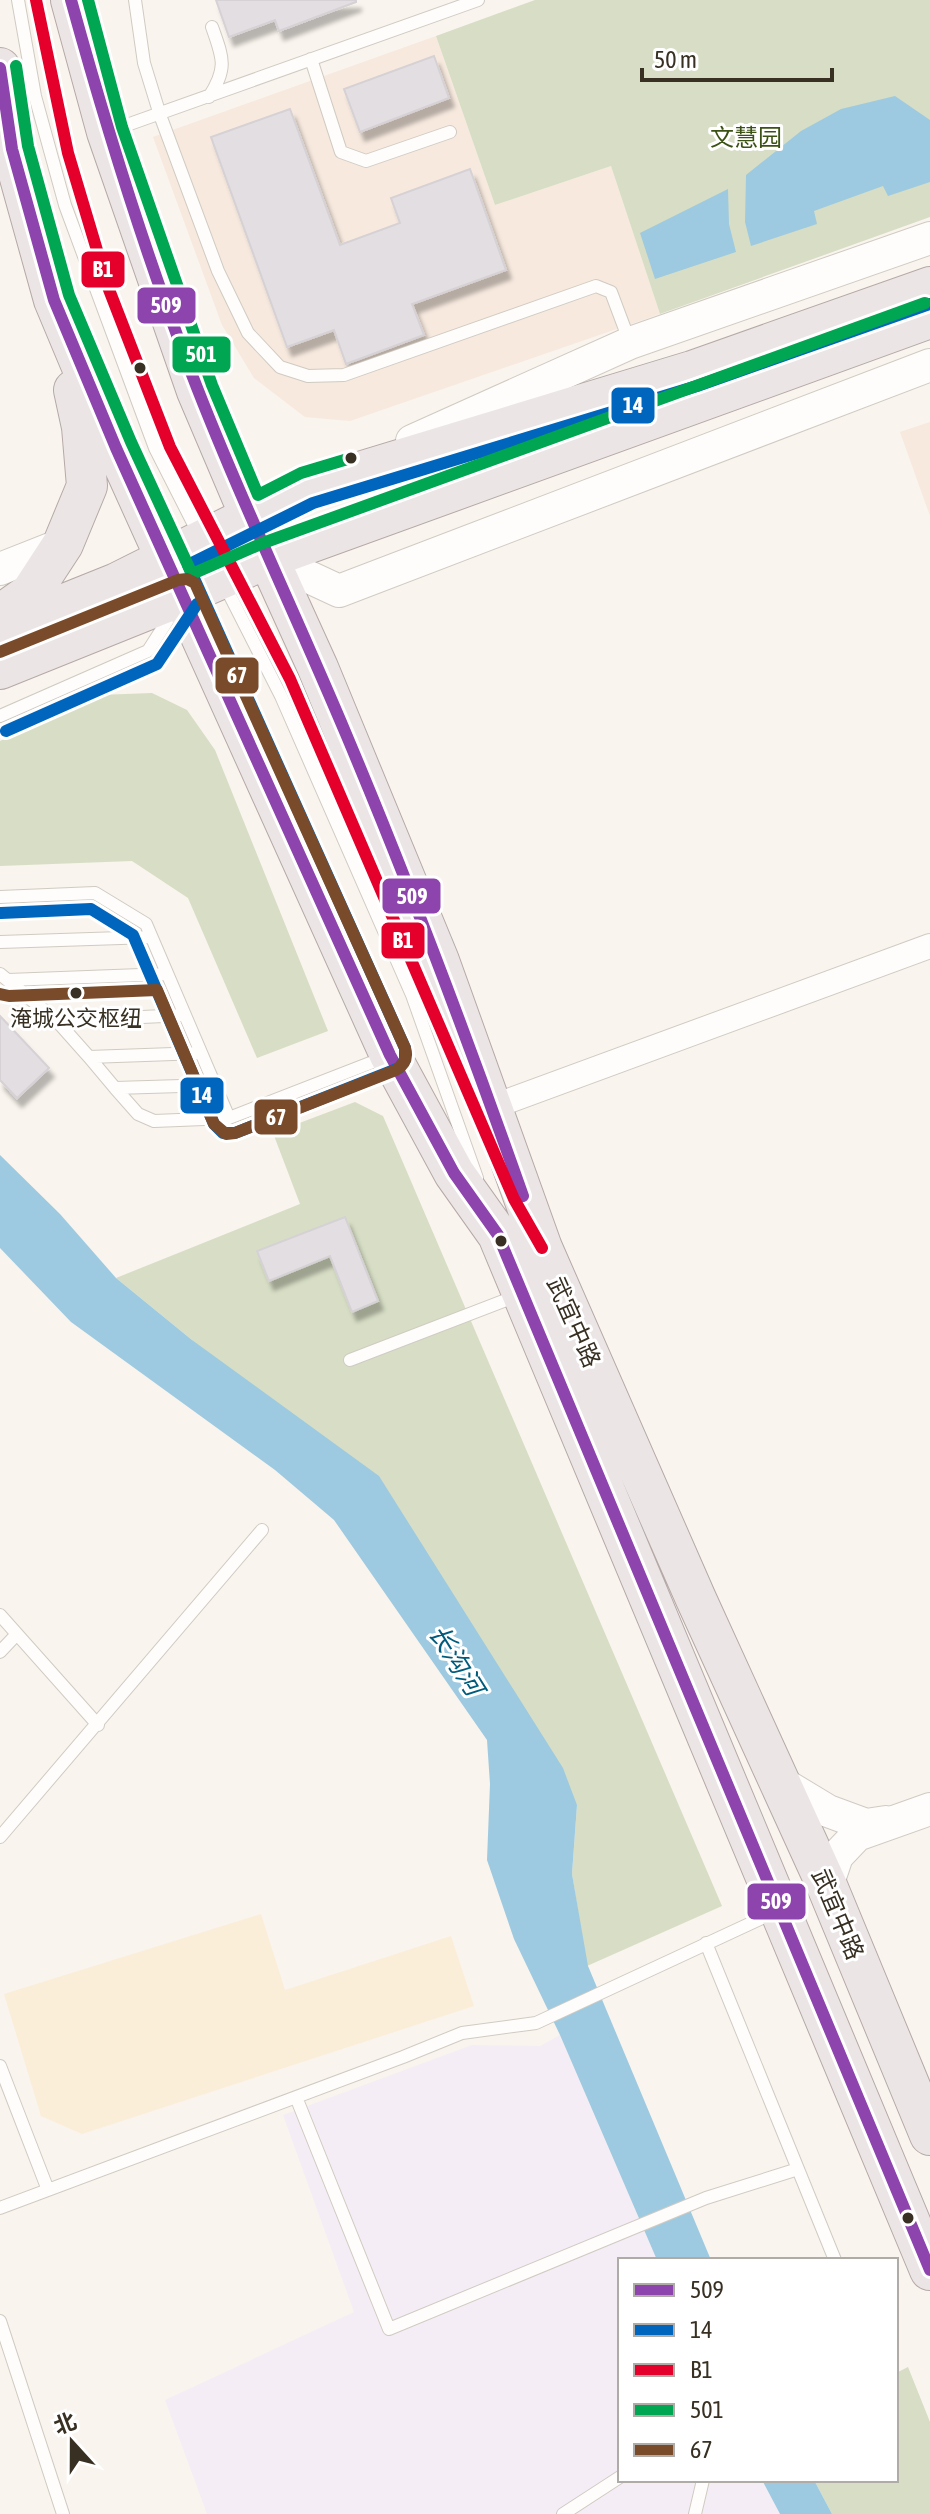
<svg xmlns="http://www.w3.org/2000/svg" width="930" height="2514" font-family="'Asap Condensed','Noto Sans SC',sans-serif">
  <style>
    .commercial { fill: #f7e9de }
    .industrial { fill: #f5edf5 }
    .built { fill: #fbeed9 }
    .green { fill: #d7dec5 }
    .water { fill: #9dcae0 }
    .building { fill: #e3dee1; stroke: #d5d1d4; stroke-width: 2; filter: url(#shadow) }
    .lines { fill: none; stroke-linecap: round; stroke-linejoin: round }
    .service-casing { stroke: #d0cbc2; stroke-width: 14 }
    .minor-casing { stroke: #d0cbc2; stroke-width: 26 }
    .tertiary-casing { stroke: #d0cbc2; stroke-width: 34 }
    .primary-casing { stroke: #b5a9a7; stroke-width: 42 }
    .service { stroke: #fefdfc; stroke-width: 12 }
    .minor { stroke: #fefdfc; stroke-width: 24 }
    .tertiary { stroke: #fefdfc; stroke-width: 32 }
    .primary { stroke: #ebe6e5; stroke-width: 40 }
    .bus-1-casing { stroke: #fff; stroke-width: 18 }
    .bus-2-casing { stroke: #fff; stroke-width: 18 }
    .bus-3-casing { stroke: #fff; stroke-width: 18 }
    .bus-4-casing { stroke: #fff; stroke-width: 18 }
    .bus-5-casing { stroke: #fff; stroke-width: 18 }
    .bus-1 { stroke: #8e44ad; stroke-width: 12 }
    .bus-2 { stroke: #0065bd; stroke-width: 12 }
    .bus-3 { stroke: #e4002b; stroke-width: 12 }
    .bus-4 { stroke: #00a651; stroke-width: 12 }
    .bus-5 { stroke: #7a4b2a; stroke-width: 12 }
    .bus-dot { fill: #373023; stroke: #fff; stroke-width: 3 }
    .labels { text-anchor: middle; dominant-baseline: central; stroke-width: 6; stroke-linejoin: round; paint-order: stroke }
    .bus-label { font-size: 22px; fill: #373023; stroke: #fff }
    .park-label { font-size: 24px; fill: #3b5214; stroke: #fff }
    .street-label { font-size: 24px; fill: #373023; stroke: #fff }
    .water-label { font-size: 26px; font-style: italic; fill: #005c7d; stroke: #fff }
    .line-badge { stroke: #fff; stroke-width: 3 }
    .badge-label { font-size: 22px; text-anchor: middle; font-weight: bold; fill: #fff }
  </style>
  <defs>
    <filter id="shadow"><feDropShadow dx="5" dy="9" stdDeviation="2" flood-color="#0004"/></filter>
  </defs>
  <rect width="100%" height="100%" fill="#f9f4ed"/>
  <!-- commercial -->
  <path class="commercial" d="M436,36l59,169 116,-39 49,148 -310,107 -45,-4 -51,-39 -32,-53 -69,-188z
    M930,422v94l-30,-84z"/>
  <!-- industrial -->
  <path class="industrial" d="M560,2035l97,225h-37v220h142l18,34h-573l-42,-114 189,-88 -71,-197 189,-70 68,1z"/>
  <!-- built -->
  <path class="built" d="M261,1914l24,76 166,-54 23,70 -392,128 -41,-18 -37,-122z"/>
  <!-- green -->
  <path class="green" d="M535,0h395v217l-270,97 -49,-148 -116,39 -59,-169z
    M152,693l35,17 28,40 113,281 -71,27 -69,-160 -56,-37 -132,5v-125l99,-46z
    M355,1102l28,14 339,790 -135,60 -15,-92 5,-69 -385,-465 -76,-62 184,-74 -27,-71z
    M908,2367l22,55v92h-98l-18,-34h82v-107z"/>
  <!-- water -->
  <path class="water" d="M895,96l35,24v62l-42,14 -5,-10 -69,25 3,13 -66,22 -6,-24 1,-47 55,-44 40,-22z
    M728,189l1,35 7,28 -81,27 -15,-46z
    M0,1155l60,59 56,64 76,62 187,136 184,292 14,37 -5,69 16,92 123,294h-54l-97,-225 -46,-96 -27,-79 3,-76 -3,-44 -153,-220 -59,-50 -204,-148 -71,-74z
    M762,2480h52l18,34h-52z"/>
  <!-- building -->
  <path class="building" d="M216,0h140v2l-77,29 -4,-11 -46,17z
    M434,56l15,42 -89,34 -16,-43z
    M290,109l50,136 60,-22 -9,-25 79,-29 36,101 -94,34 12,31 -78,29 -12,-34 -47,17 -76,-210z
    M0,1016l49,52 -32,30 -17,-18z
    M345,1217l33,84 -26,11 -22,-56 -61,25 -12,-30z"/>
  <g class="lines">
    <!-- service casing -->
    <g class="service-casing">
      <path id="service" d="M18,0l17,96 30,109 90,243 126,248 131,299 65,183
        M36,0l32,153 40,134 62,160 120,232 166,385
        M135,0l9,63 16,52 58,156 30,62 32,34 28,9 36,-1 252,-89 15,6 18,48
        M311,59l30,93 25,9 84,-29
        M209,97c19,-29 14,-39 3,-70
        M110,131l368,-131
        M0,716l148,-65 25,-39
        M0,897l95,-4 51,31 83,194
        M0,942l151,-5
        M0,974l57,47 128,-6
        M8,980l159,-6
        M57,1021l32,36 112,-4
        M89,1057l26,31 99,-3
        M115,1088l23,26 16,7 75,-3 154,-60
        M350,1360l169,-65
        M0,1615l98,110
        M0,1652l17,-18
        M0,1837l262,-307
        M706,1943l129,317
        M0,2066l48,124
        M296,2097l93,232 317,-131 92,-29
        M0,2208l403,-151 59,-24 74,-10 239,-111
        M0,2321l63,193
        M563,2514l57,-37
        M695,2514l8,-34"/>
    </g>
    <!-- minor casing -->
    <g class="minor-casing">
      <path id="minor" d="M492,1107l438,-161"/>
    </g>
    <!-- tertiary casing -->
    <g class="tertiary-casing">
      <path id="tertiary" d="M412,441l218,-98 300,-105
        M268,558l71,33 591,-226
        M0,569l63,-25
        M780,1782l48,29 38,14 20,-3
        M827,1886l10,-30 20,-21 73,-26"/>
    </g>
    <!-- primary casing -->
    <g class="primary-casing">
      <path id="primary" d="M71,0l36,132 90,259 71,167 50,110 121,293 103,287 154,351 131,287 103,249
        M0,68l12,81 42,151 62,148 274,607 64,118 44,62 432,1035
        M0,615l31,-22 32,-49 24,-58 -5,-59 -8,-37
        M0,630l117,-47 190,-95 385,-117 238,-84
        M0,669l184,-74 84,-37 662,-240"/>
    </g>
    <!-- service -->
    <use href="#service" class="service"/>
    <!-- minor -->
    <use href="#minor" class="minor"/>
    <!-- tertiary -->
    <use href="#tertiary" class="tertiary"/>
    <!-- primary -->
    <use href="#primary" class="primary"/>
    <!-- bus-1 casing -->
    <g class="bus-1-casing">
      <path id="bus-1" d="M71,0c32,116 67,231 109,343 49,133 111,260 166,391 64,152 122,306 177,462
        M0,68l12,81 42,151 62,148 274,607 64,118 44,62 432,1035"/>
    </g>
    <!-- bus-2 casing -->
    <g class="bus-2-casing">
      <path id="bus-2" d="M6,731l151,-67 40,-60
        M1,913l90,-4 42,26 81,189 9,9h12l164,-65 6,-8v-12l-217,-483 125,-62 384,-117 233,-82"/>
    </g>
    <!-- bus-3 casing -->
    <g class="bus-3-casing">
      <path id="bus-3" d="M36,0l32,153 40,134 62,160 120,232 224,520 28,49"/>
    </g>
    <!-- bus-4 casing -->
    <g class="bus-4-casing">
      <path id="bus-4" d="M88,0l34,127 90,258 46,110 43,-22 50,-15
        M16,66l12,80 41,149 62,147 61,132 71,-31 662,-240"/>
    </g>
    <!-- bus-5 casing -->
    <g class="bus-5-casing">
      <path id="bus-5" d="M0,652l178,-72 9,-1 8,4 210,465c3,10 -1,17 -9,22l-161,63 -9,1 -12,-10 -57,-134 -148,6 -9,-2"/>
    </g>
    <!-- bus-1 -->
    <use href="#bus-1" class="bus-1"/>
    <!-- bus-2 -->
    <use href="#bus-2" class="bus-2"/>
    <!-- bus-3 -->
    <use href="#bus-3" class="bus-3"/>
    <!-- bus-4 -->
    <use href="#bus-4" class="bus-4"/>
    <!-- bus-5 -->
    <use href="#bus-5" class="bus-5"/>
  </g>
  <!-- markers -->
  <g class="bus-dot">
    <circle cx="140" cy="368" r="7"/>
    <circle cx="351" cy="458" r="7"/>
    <circle cx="76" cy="993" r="7"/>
    <circle cx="501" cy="1241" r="7"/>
    <circle cx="908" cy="2218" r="7"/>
  </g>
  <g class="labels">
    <!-- bus labels -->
    <g class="bus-label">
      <text x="76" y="1018">淹城公交枢纽</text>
    </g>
    <!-- park labels -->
    <g class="park-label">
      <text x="746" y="137">文慧园</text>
    </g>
    <!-- street labels -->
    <g class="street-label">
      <text transform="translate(574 1322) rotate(66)">武宜中路</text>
      <text transform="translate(838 1914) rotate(67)">武宜中路</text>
    </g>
    <!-- water labels -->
    <g class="water-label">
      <text transform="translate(456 1660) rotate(58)">长沟河</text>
    </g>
  </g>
  <g class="line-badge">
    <rect x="80" y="250" width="46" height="39" rx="8" fill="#e4002b"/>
    <rect x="136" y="286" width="61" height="39" rx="8" fill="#8e44ad"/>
    <rect x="171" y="335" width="61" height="39" rx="8" fill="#00a651"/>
    <rect x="610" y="386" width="46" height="39" rx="8" fill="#0065bd"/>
    <rect x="214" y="656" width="46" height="39" rx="8" fill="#7a4b2a"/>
    <rect x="381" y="877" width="61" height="38" rx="8" fill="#8e44ad"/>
    <rect x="380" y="921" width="46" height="39" rx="8" fill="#e4002b"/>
    <rect x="179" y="1076" width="46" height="39" rx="8" fill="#0065bd"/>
    <rect x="253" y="1098" width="46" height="38" rx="8" fill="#7a4b2a"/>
    <rect x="746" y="1882" width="61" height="39" rx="8" fill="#8e44ad"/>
  </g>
  <g class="badge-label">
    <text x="103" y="277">B1</text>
    <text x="166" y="313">509</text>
    <text x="201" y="362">501</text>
    <text x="633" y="413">14</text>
    <text x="237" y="683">67</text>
    <text x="412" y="904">509</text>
    <text x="403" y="948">B1</text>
    <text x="202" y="1103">14</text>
    <text x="276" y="1125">67</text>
    <text x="776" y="1909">509</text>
  </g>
  <!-- legend -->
  <rect x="618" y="2258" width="280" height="224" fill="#ffffff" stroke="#afaca7" stroke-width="2"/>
  <rect x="634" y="2284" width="40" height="12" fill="#8e44ad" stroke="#afaca7" stroke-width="2"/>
  <text x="690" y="2298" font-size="24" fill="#373023">509</text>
  <rect x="634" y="2324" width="40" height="12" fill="#0065bd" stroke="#afaca7" stroke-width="2"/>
  <text x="690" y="2338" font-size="24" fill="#373023">14</text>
  <rect x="634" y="2364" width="40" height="12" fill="#e4002b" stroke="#afaca7" stroke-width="2"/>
  <text x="690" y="2378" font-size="24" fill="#373023">B1</text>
  <rect x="634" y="2404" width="40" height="12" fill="#00a651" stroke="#afaca7" stroke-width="2"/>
  <text x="690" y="2418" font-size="24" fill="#373023">501</text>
  <rect x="634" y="2444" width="40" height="12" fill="#7a4b2a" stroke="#afaca7" stroke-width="2"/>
  <text x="690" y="2458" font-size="24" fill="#373023">67</text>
  <!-- north arrow -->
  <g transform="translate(72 2442) rotate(339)" stroke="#ffffff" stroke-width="6" paint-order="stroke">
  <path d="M0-6L14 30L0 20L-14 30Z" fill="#373023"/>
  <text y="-12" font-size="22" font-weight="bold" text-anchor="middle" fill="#373023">北</text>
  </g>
  <!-- scale -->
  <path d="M642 68v12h190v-12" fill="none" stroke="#373023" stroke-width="4"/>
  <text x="654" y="68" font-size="24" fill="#373023" stroke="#ffffff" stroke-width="6" paint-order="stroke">50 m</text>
</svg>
